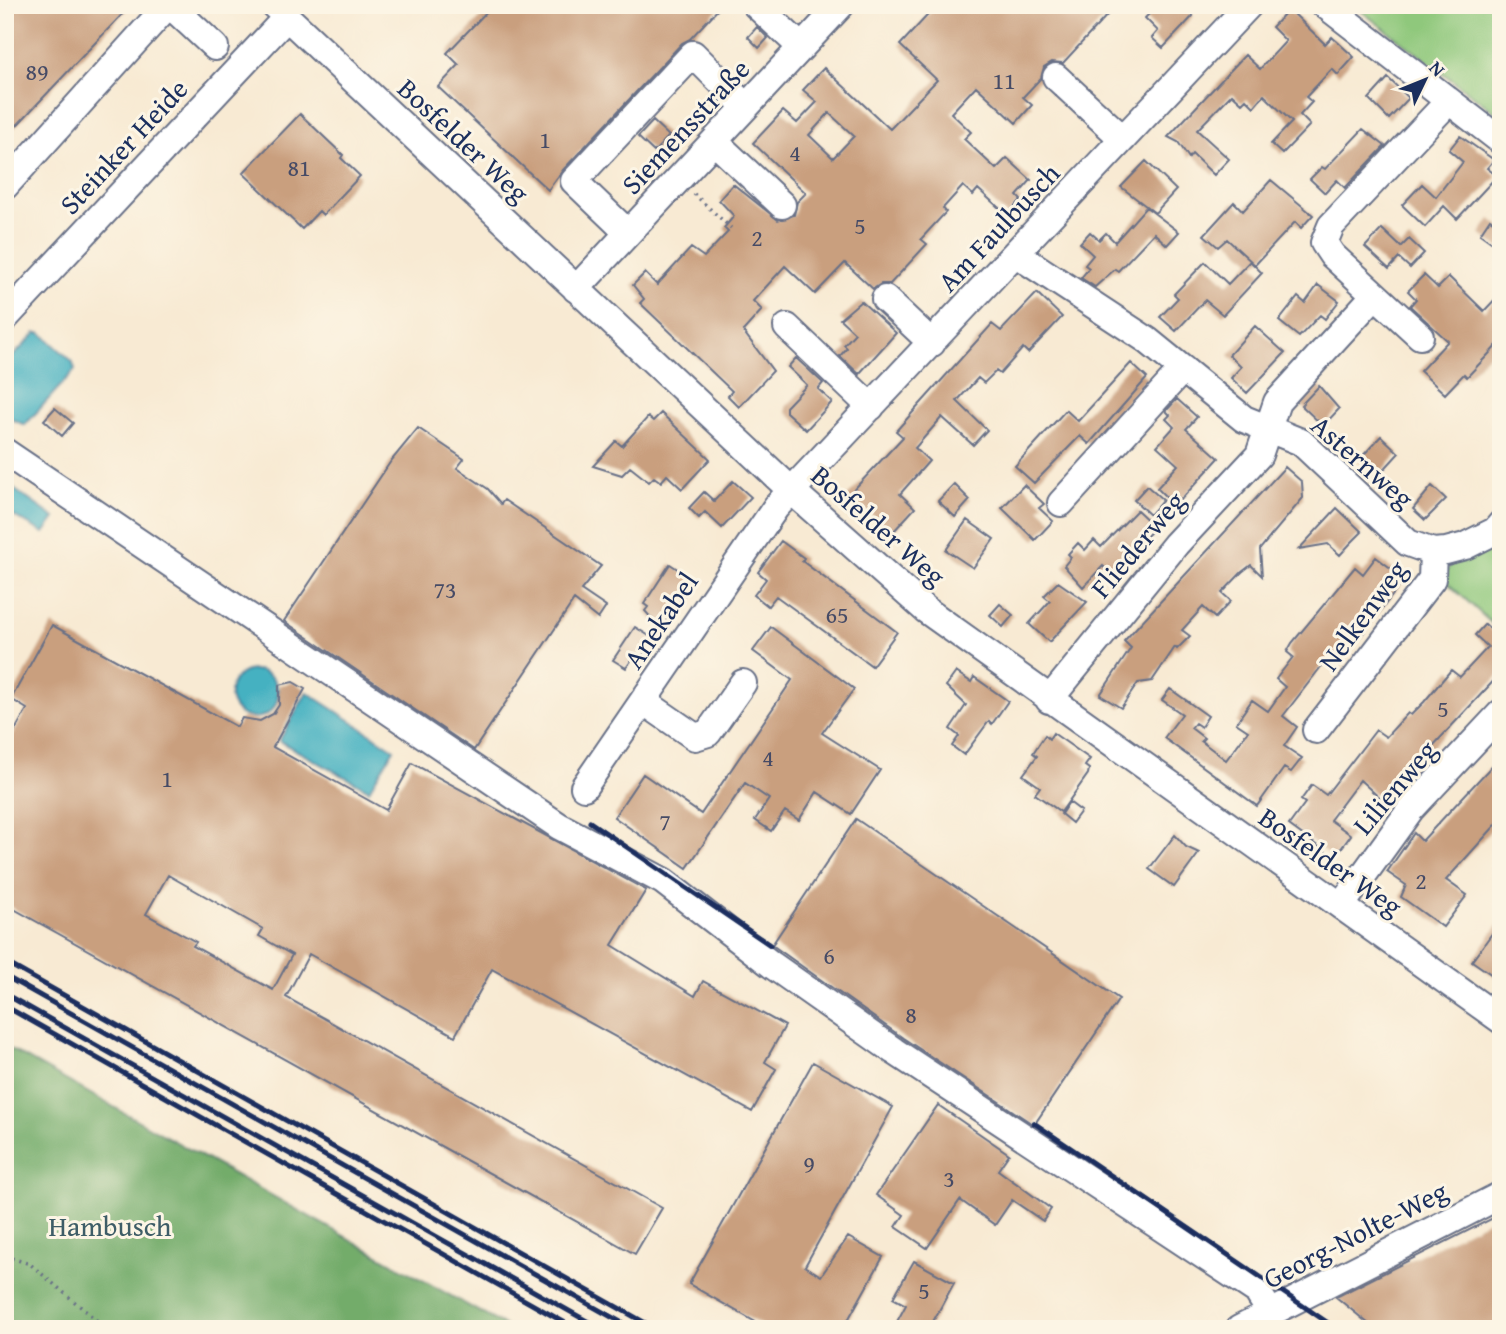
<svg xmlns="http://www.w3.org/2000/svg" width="1506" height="1334" font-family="'Gentium Book Plus',serif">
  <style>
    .green { fill: #8fc87b; stroke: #557c6c; stroke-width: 2 }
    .forest { fill: #73ac6b; stroke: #476e64; stroke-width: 2 }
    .water { fill: #44b1c1; stroke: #307090; stroke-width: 2 }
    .building { fill: #c99f7e; fill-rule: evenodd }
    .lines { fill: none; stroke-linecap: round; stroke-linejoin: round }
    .minor-casing { stroke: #687087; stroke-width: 30 }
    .path { stroke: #687087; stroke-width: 3.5; stroke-dasharray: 2 5; stroke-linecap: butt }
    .minor { stroke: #fff; stroke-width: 26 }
    .rail { stroke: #1b2f5e; stroke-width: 5 }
    .labels { text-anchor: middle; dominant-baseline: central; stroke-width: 6; stroke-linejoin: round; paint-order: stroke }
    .number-label { font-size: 24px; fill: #464b66 }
    .street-label { font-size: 28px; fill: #1b2f5e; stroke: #fcf5e5 }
    .park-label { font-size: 28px; fill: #3e5d67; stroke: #fcf5e5 }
  </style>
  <rect width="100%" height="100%" fill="#fcf5e5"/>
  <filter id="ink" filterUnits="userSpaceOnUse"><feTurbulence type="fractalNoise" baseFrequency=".0143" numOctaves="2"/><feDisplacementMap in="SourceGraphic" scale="14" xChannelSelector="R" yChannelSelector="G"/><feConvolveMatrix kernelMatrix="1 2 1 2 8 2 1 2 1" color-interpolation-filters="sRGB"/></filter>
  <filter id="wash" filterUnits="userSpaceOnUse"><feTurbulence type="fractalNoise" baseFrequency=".00686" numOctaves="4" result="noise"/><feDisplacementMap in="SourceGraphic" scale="28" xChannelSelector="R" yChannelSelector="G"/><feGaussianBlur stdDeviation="1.57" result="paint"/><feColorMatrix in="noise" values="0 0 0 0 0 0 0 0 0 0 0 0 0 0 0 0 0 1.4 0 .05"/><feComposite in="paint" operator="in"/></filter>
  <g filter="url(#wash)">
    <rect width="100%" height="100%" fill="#f8ead3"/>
    <!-- green -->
    <path class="green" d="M1353,5h148v112z
      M1476,547l25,6 -2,77 -58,-53 19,-23z"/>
    <!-- forest -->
    <path class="forest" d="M5,1046l505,283h-505z"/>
    <!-- water -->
    <path class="water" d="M36,333h5l31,28 3,9 -50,55 -20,-9v-52z
      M5,483l50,35 -11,15 -39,-22z
      M230 694a24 24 0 1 1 48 0a24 24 0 1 1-48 0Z
      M307,692l87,57 -25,41 -90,-49z"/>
    <g id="blocks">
      <!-- building -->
      <path class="building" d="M5,5h126l-126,133z
        M493,5h229l-32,34 -8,4 -119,127 -15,20 -110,-103 21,-22 -12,-12z
        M937,5h166l7,7 -47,51 -11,-1 -8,5 -3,11 -18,19 9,8 -16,18 -40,-37 -25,27 20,19 -7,7 32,30 11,-11 24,22 -14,16 4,4 -14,15 -29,-26 -5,6 -10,-9 -20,22 3,4 -25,27 6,5 -37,40h-9l-8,5 -28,-26 -30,31 -30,-28 -32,35 9,9 -19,21 30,40 -34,36 -11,-11 4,-5 -92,-88 4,-4 -11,-14 12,-12 12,12 34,-37 13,9 24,-25 -4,-4 10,-12 -15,-16 14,-16 45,36 16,-5 3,-13 9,-9 -53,-50 30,-32 14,12 20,-21 -14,-12 21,-22 66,61 47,-49 -37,-35zM829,113l25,23 -21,22 -24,-23z
        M1158,5h24l11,11 -30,32 -11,-10 6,-7 -13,-13z
        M1289,9l36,35 7,-7 22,20 -16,18 -6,-6 -26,28 6,5 -12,13 10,10 -28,29 -11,-10 21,-22 -28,-27 -10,12 -8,-8 -4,4 -10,-9 -35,36 32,29 -15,16 -22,-21 -3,4 -11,-16 -10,-5 77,-82 15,14 26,-28 -14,-14z
        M757,27l11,11 -9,10 -11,-11z
        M1388,78l21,20 -20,21 -20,-20z
        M300,114l43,41 -2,3 19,18 -37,39 -4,-4 -17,18 -59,-56z
        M653,121l16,15 -15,16 -16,-15z
        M1363,129l22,17 -40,42 -8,-8 -12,13 -15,-14 12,-12 3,2z
        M1460,136l34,24 -7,8 10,8 -40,43 -13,-13 -19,21 -23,-22 20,-21 14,13 27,-35 -14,-12z
        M1146,161l30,29 -21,23 -34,-26z
        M1271,180l42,35 -12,13 -6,-6 -40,43 -28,-26 -9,8 -14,-12 30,-33 9,9z
        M1146,207l33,25 -12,13 -13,-12 -36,38 -3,-2 -20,18 -14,-9 8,-10 -4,-3 8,-10 -13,-12 10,-11 9,8 7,-7 9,9z
        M1490,219l11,8v22l-21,-15z
        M1382,229l19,18 8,-8 15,14 -14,15 -11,-10 -10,11 -24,-22z
        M1250,261l12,12 -39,42 -18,-15 -29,31 -16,-14 18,-19 -4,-4 31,-32 23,22z
        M1424,275l14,13 11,-11 35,34 17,-18v48l-34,36 -3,-3 -19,20 -25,-23 28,-30 -38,-35 6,-7 -8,-8z
        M1318,285l21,16 -14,18 -5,-4 -21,22 -20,-16 19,-24 7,6z
        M1037,293l25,24 -34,36 -5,-5 -23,26 -4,-3 -12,12 -6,-5 -21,23 30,29 -14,15 -31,-28 -27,31 14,13 -29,33 15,14 -23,25 -31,-28 -5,6 -11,-12 58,-62 -7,-6 96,-107 9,7z
        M861,301l35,32 -37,41 -19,-18 7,-8 -3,-3 11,-12 -15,-14z
        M1255,326l30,27 -38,40 -16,-15 10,-11 -12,-12z
        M796,358l27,25 -5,6 14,13 -26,28 -20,-18v-5l21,-22 -19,-18z
        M1131,363l16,15 -58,66 -9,-8 -46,47 -19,-17 51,-56 12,11z
        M1319,386l20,23 -16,17 -22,-21z
        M1177,399l20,18 -11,12 33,29 -44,48 -18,-18 21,-23 -21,-19 17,-19 -8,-8 4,-4 -4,-4z
        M55,408l18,15 -11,13 -18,-16z
        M661,413l49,46 -28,30 -15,-14 -6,7 -7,-5 -5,5 -19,-15 -8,8 -29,-9 23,-25 6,5 26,-29 5,4z
        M418,428l46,31 -7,9 31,21 13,15 3,-4 97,66 -20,24 25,17 -8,12 -24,-19 -100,150 -190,-129 107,-160z
        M1381,436l18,17 -22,24 -18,-17z
        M1285,467l17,15 1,16 -43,51 2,27 -11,-11 -9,7 -20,21 9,8 -16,17 -12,-11 -21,23 8,6 -13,13 -2,-2 -23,34 -14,2 -17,25 -21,-13 31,-47 -7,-7z
        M733,481l18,16 -29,31 -17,-16 -6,6 -10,-10 15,-16 10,9z
        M954,484l16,16 -15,17 -17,-16z
        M1024,485l20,19 -5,4 14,13 -18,19 -33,-32z
        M1147,486l16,14 -13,15 -16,-15z
        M1432,486l14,13 -21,21 -12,-11z
        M1337,508l25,24 -12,12 -10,11 -12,-11 -29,5z
        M1137,510l18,17 -43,48 -9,-9 -20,21 -19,-21 7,-9 -3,-3 10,-11 7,7 9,-10 7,7z
        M967,520l27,19 -21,29 -27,-18z
        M781,541l23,17 -2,3 95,71 -25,34 -96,-70 -8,10 -14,-11 12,-16 -8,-7z
        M1376,557l29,22 -45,58 -3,-3 -23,30 -7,-5 -44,57 14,11 -13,19 18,12 -11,14 -7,-4 -27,38 -93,-68 18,-24 -20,-14 8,-11 38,27 -7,11 -6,-4 -4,5 13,10 -3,3 25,19 22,-29 -12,-8 16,-23 16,11 17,-24 -9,-8 17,-22 -6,-5 5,-9 63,-76 8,7z
        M670,564l24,16 -33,49 -16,-18 3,-4 -4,-3z
        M1058,582l29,20 -38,40 -20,-18 21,-23 -6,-5z
        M1000,604l13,11 -10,12 -13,-12z
        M1485,624l13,12 3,-3v40l-70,75v9h-9l-39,44 -23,-21 -30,40 21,15 -17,23 -45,-33 16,-22 -4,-3 11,-15 14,10 50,-65 10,7 22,-24 3,2 13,-13 27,-32 9,7 28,-30 -13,-12z
        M52,625l185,102 5,-9 18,3 13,-7 6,-9v-20l14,-3 12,7 -32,58 113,63 26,-47 234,127 -34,55 83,51 8,-15 82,45 -20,36 11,7 -24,43 -260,-143 -37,67 -146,-82 -23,43 376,211 -27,46 -630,-350v-156l22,-39 -16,-10zM168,875l95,54 -4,7 33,19 -19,35 -80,-44 3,-4 -50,-28z
        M635,627l19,12 -16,23 -5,-4 -7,10 -13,-8z
        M771,627l83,62 -32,44 58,37 -29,44 -34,-22 -18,28 -14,-9 -14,20 -16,-11 14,-21 -24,-16 -58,85 -73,-51 29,-43 58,40 91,-134 -39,-29z
        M956,672l15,10 3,-5 34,24 -16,23 -3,-3 -25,34 -12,-9 7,-10 -9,-7 16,-24 -20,-19z
        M1053,733l37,26 -5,7 4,3 -1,5 -27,38 -26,-18 5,-7 -17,-12 14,-19 -4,-3 12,-18 4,4z
        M1501,756v63l-55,61 21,15 -24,32 -42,-30 5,-12 -19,-13 27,-39 8,8z
        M1069,802l12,9 -9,12 -11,-9z
        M856,819l263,180 -85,126 -131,-87 -131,-93z
        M1175,835l11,12 13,6 -25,34 -25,-18z
        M1501,921v60l-29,-20z
        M813,1062l80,45 -88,159 16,10 27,-39 35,20 -40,72h-75l-79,-45z
        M938,1105l71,49 -11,16 53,39 -8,12 -31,-21 -17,25 -35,-25 -33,48 -31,-21 8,-12 -28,-20z
        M1501,1214v115h-126l-39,-32z
        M914,1261l40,22 -25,46h-36l13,-24 -13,-7z"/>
    </g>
  </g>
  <g filter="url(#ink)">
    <use href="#blocks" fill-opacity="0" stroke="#687087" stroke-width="2"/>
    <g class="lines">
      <!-- minor casing -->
      <g class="minor-casing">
        <path id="minor" d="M170,5l45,42
          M274,5l518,486 134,119 575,410
          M756,5l45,42
          M1325,5l176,136
          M1056,77l67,62
          M715,142l67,63
          M5,186l163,-181
          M628,233l-54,-52 119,-127 53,53
          M1016,254l131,86 97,79 57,23 107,101 25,9 13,-1 19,-5 30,-15 6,-7
          M576,289l265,-284
          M885,299l47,44
          M5,318l282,-301
          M787,327l84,80
          M1420,336l-88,-81 -8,-12 7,-17 118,-125
          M5,452l554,374 104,55 109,84 122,86 363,240 13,21
          M1061,503l122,-134
          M1049,700l127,-156 83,-89 18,-53 98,-107
          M643,701l52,36 13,-4 35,-50
          M1316,730l116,-151 1,-27
          M584,787l192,-280 473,-502
          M1341,906l70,-97 90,-96
          M1239,1329l262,-134"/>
      </g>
      <!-- path -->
      <path class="path" d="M694,194l37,34
        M5,1256l25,8 77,65"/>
      <!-- minor -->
      <use href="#minor" class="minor"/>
      <!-- rail -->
      <path class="rail" d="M590,822l180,123
        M5,962l651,367
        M5,976l628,353
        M5,994l596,335
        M5,1006l571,323
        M1034,1123l303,206"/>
    </g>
  </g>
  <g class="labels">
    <!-- number labels -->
    <g class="number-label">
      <text x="37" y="71">89</text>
      <text x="1004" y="80">11</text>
      <text x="545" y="139">1</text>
      <text x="795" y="152">4</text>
      <text x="299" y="167">81</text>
      <text x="860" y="225">5</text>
      <text x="757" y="237">2</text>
      <text x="445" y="589">73</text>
      <text x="837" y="614">65</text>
      <text x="1443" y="708">5</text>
      <text x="768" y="757">4</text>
      <text x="167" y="778">1</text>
      <text x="665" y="821">7</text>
      <text x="1421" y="880">2</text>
      <text x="829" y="955">6</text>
      <text x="911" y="1014">8</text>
      <text x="809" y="1163">9</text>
      <text x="949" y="1178">3</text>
      <text x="924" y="1290">5</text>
    </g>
    <!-- street labels -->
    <g class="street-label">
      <text transform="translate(685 126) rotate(-47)">Siemensstraße</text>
      <text transform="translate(464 140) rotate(43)">Bosfelder Weg</text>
      <text transform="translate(123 146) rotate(-47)">Steinker Heide</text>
      <text transform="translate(998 227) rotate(-47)">Am Faulbusch</text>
      <text transform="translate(1363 461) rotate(41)">Asternweg</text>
      <text transform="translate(879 525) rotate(41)">Bosfelder Weg</text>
      <text transform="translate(1137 544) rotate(-50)">Fliederweg</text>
      <text transform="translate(1362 615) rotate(-54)">Nelkenweg</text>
      <text transform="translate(660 620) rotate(-56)">Anekabel</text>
      <text transform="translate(1394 787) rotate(-50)">Lilienweg</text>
      <text transform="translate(1331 861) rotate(35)">Bosfelder Weg</text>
      <text transform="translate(1355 1234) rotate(-27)">Georg-Nolte-Weg</text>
    </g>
    <!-- park labels -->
    <g class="park-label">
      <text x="110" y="1225">Hambusch</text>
    </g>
  </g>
  <!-- margin -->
  <rect width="1506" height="1334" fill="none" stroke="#fcf5e5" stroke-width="28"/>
  <!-- north arrow -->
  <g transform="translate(1425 80) rotate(47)" stroke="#fcf5e5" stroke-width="5" paint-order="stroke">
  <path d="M0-5L12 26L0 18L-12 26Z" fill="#1b2f5e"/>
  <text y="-10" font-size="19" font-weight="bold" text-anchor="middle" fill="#1b2f5e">N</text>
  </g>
</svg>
